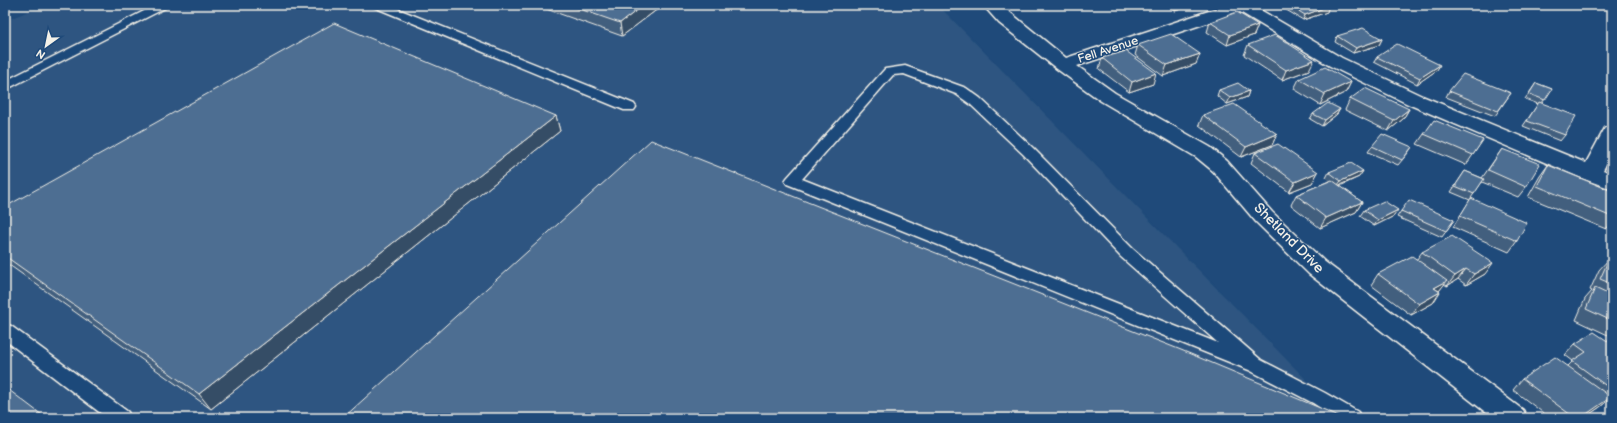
<svg xmlns="http://www.w3.org/2000/svg" width="1617" height="423" font-family="'Balsamiq Sans',sans-serif">
  <style>
    .built { fill: #2d5581 }
    .lines { fill: none; stroke-linecap: round; stroke-linejoin: round }
    .service-casing { stroke: #f4f1e8; stroke-width: 3 }
    .minor-casing { stroke: #f4f1e8; stroke-width: 3 }
    .service { fill: #1f4a7a; fill-rule: evenodd }
    .minor { fill: #1f4a7a; fill-rule: evenodd }
    .wall { fill: #425f7e; stroke: #f4f1e8 }
    .shaded-wall { fill: #364d66; stroke: #f4f1e8 }
    .building { fill: #4d6e92; stroke: #f4f1e8 }
    .labels { text-anchor: middle; dominant-baseline: central; stroke-width: 3; stroke-linejoin: round; paint-order: stroke }
    .far-street-label { font-size: 12px; fill: #f4f1e8; stroke: #1f4a7a }
    .street-label { font-size: 14px; fill: #f4f1e8; stroke: #1f4a7a }
  </style>
  <rect width="100%" height="100%" fill="#1f4a7a"/>
  <filter id="ink" filterUnits="userSpaceOnUse"><feTurbulence type="fractalNoise" baseFrequency=".025" numOctaves="2"/><feDisplacementMap in="SourceGraphic" scale="8" xChannelSelector="R" yChannelSelector="G"/><feConvolveMatrix kernelMatrix="1 2 1 2 8 2 1 2 1" color-interpolation-filters="sRGB"/></filter>
  <g filter="url(#ink)">
    <!-- built -->
    <path class="built" d="M43,5h895l406,413h-1339v-397z"/>
    <g class="lines">
      <!-- service casing -->
      <g class="service-casing">
        <path id="service" d="M156,5h15l-166,85v-9z
          M372,5h16l246,99 2,3 -2,3h-10l-250,-103z
          M905,66l61,22 14,10 53,50 100,101 128,111 64,33 33,19 2,6h-24l-23,-15 -64,-33 -462,-186 -2,-3 2,-3 98,-109zM904,74l52,20 14,10 53,50 98,103 97,86 -416,-164 91,-104z
          M5,324l6,2 117,86 2,6h-23l-102,-78z"/>
      </g>
      <!-- minor casing -->
      <g class="minor-casing">
        <path id="minor" d="M983,5h18l65,53 161,-53h25l90,53 80,38 164,67 19,-35 7,-2v27l-9,17 9,4v15l-28,-10 -176,-75 -78,-38 -90,-54 -163,54 38,27 95,54 17,14 45,51 53,50 198,148 4,8h-34l-184,-144 -53,-52 -43,-51 -17,-14 -95,-56 -44,-32 -58,-46z"/>
      </g>
      <!-- service -->
      <use href="#service" class="service"/>
      <!-- minor -->
      <use href="#minor" class="minor"/>
    </g>
    <!-- wall -->
    <path class="wall" d="M498,5h12l-4,3z
      M535,5h128l-41,31z
      M1166,5h27l-18,6z
      M1284,5h43v7l-24,8 -20,-12z
      M1329,5h11l-3,3z
      M1210,22l48,3 -4,10 -27,10 -20,-13z
      M1337,36l45,3 -3,6 -26,8 -18,-11z
      M1138,45l62,9 -4,10 -33,12 -28,-21z
      M1248,45l61,25 -27,10 -38,-25z
      M1377,57l60,13 -20,14 -43,-22z
      M1102,58l51,26 -24,8 -30,-23z
      M1299,79l52,3 -5,10 -26,13 -26,-16z
      M1536,83l16,6 -10,14 23,32 -5,6 -37,-15 15,-22 -13,-5z
      M1219,90l30,1 -2,6 -20,7 -10,-8z
      M1449,91l62,2 -16,23 -49,-19z
      M1350,99l59,10 -6,10 -15,12 -43,-21z
      M1340,109l-3,5 -15,12 -12,-7 3,-5z
      M1203,115l74,19 -5,11 -31,12 -42,-32z
      M556,116l4,15 -349,278 -206,-147v-55z
      M1424,134l59,6 -17,25 -49,-21z
      M1372,146l40,1 -4,6 -10,12 -30,-13z
      M1502,149l24,38 -8,10 -36,-15 -11,16 46,43 -8,11 -56,-25 17,-27 -19,-8 14,-21 17,7z
      M1255,153l63,19 -6,11 -23,9 -38,-29z
      M1548,165l64,26v31l-6,7 -78,-32 12,-21z
      M1363,171l-4,6 -19,9 22,16 -6,10 -36,16 -29,-23 5,-10 33,-14 -3,-3 3,-6z
      M1364,210l30,6 -20,10 -14,-10z
      M1401,211l53,9 -12,17 -45,-20z
      M1422,252l63,22 -19,11 -8,-6 -11,7 -3,-2 -5,7 -6,12 -22,12 -40,-30 7,-11 39,-15z
      M1609,259l3,1v77l-36,-17 9,-21 7,-8 -2,-1 9,-20z
      M1575,344h37v53l-12,10 -16,11h-34l-37,-28 9,-11 46,-13 5,-5 -8,-6z"/>
    <!-- shaded-wall -->
    <path class="shaded-wall" d="M505,5h5l-4,3z
      M644,5h19l-41,31 -2,-13z
      M1177,5h16l-18,6z
      M1329,6l-2,6 -24,8 2,-5z
      M1258,25l-4,10 -27,10 3,-10z
      M1382,39l-3,6 -26,8 3,-5z
      M1200,54l-4,10 -33,12 4,-11z
      M1314,60l-5,10 -27,10 4,-10z
      M1440,65l-3,5 -20,14 3,-6z
      M1156,73l-3,11 -24,8 3,-10z
      M1351,82l-5,10 -26,13 5,-11z
      M1249,91l-2,6 -20,7 3,-6z
      M1340,109l-3,5 -15,12 3,-6z
      M1409,109l-6,10 -15,12 6,-10z
      M556,116l4,15 -349,278 -12,-15z
      M1277,134l-5,11 -31,12 5,-10z
      M1363,171l-4,6 -22,9 4,-5z
      M1318,172l-6,11 -23,9 6,-10z
      M1362,202l-6,10 -36,16 6,-10z
      M1398,210l-4,6 -20,10 4,-6z
      M1493,263l-8,11 -19,11 8,-11z
      M1466,269l-8,10 -11,7 8,-10z
      M1447,281l-8,10 -5,-3z
      M1440,292l-7,11 -22,12 8,-11z
      M1612,395v2l-12,10 -16,11h-3z"/>
    <!-- building -->
    <path class="building" d="M568,5h76l-24,18z
      M1289,5h38l2,1 -24,9z
      M1237,12l21,13 -28,10 -20,-13z
      M334,23l222,93 -357,278 -194,-138v-49z
      M1363,28l19,11 -26,9 -19,-12z
      M1171,34l29,20 -33,11 -29,-20z
      M1275,35l39,25 -28,10 -38,-25z
      M1397,44l43,21 -20,13 -43,-21z
      M1126,51l30,22 -24,9 -30,-24z
      M1325,67l26,15 -26,12 -26,-15z
      M1463,74l48,19 -13,18 -49,-20z
      M1238,83l11,8 -19,7 -11,-8z
      M1536,83l16,6 -7,11 -16,-6z
      M1365,88l44,21 -15,12 -44,-22z
      M1539,102l37,14 -11,19 -38,-14z
      M1328,103l12,6 -15,11 -12,-6z
      M1234,104l43,30 -31,13 -43,-32z
      M1434,120l49,20 -10,15 -49,-21z
      M1382,134l30,13 -10,13 -30,-14z
      M651,140l530,210 163,68h-1001z
      M1278,144l40,28 -23,10 -40,-29z
      M1502,149l38,15 -14,23 -38,-17z
      M1351,163l12,8 -22,10 -12,-9z
      M1548,165l64,26v26l-75,-31z
      M1465,171l19,8 -10,15 -19,-8z
      M1332,180l30,22 -36,16 -30,-23z
      M1471,198l56,25 -10,18 -57,-25z
      M1409,200l45,20 -8,11 -45,-20z
      M1384,201l14,9 -20,10 -14,-10z
      M1452,236l41,27 -19,11 -8,-5 -11,7 -33,-24z
      M1412,256l35,25 -13,7 6,4 -21,12 -41,-30z
      M1609,259l3,1v24l-12,-5z
      M1595,288l17,8v25l-26,-12z
      M1594,332l18,12v46l-40,-29 14,-9 -11,-8z
      M1555,357l56,40 -30,21h-6l-53,-39z
      M5,387l41,31h-41z"/>
  </g>
  <g class="labels">
    <!-- far-street labels -->
    <g class="far-street-label">
      <text transform="translate(1108 50) rotate(-18)">Fell Avenue</text>
    </g>
    <!-- street labels -->
    <g class="street-label">
      <text transform="translate(1289 238) rotate(45)">Shetland Drive</text>
    </g>
  </g>
  <!-- margin -->
  <rect width="1617" height="423" fill="none" stroke="#1f4a7a" stroke-width="20"/>
  <rect x="10" y="10" width="1597" height="403" fill="none" stroke="#f4f1e8" stroke-width="1.5" filter="url(#ink)"/>
  <!-- north arrow -->
  <g transform="translate(46 46) rotate(213)" stroke="#1f4a7a" stroke-width="3" paint-order="stroke">
  <path d="M0-3L7 15L0 10L-7 15Z" fill="#f4f1e8"/>
  <text y="-6" font-size="11" font-weight="bold" text-anchor="middle" fill="#f4f1e8">N</text>
  </g>
</svg>
